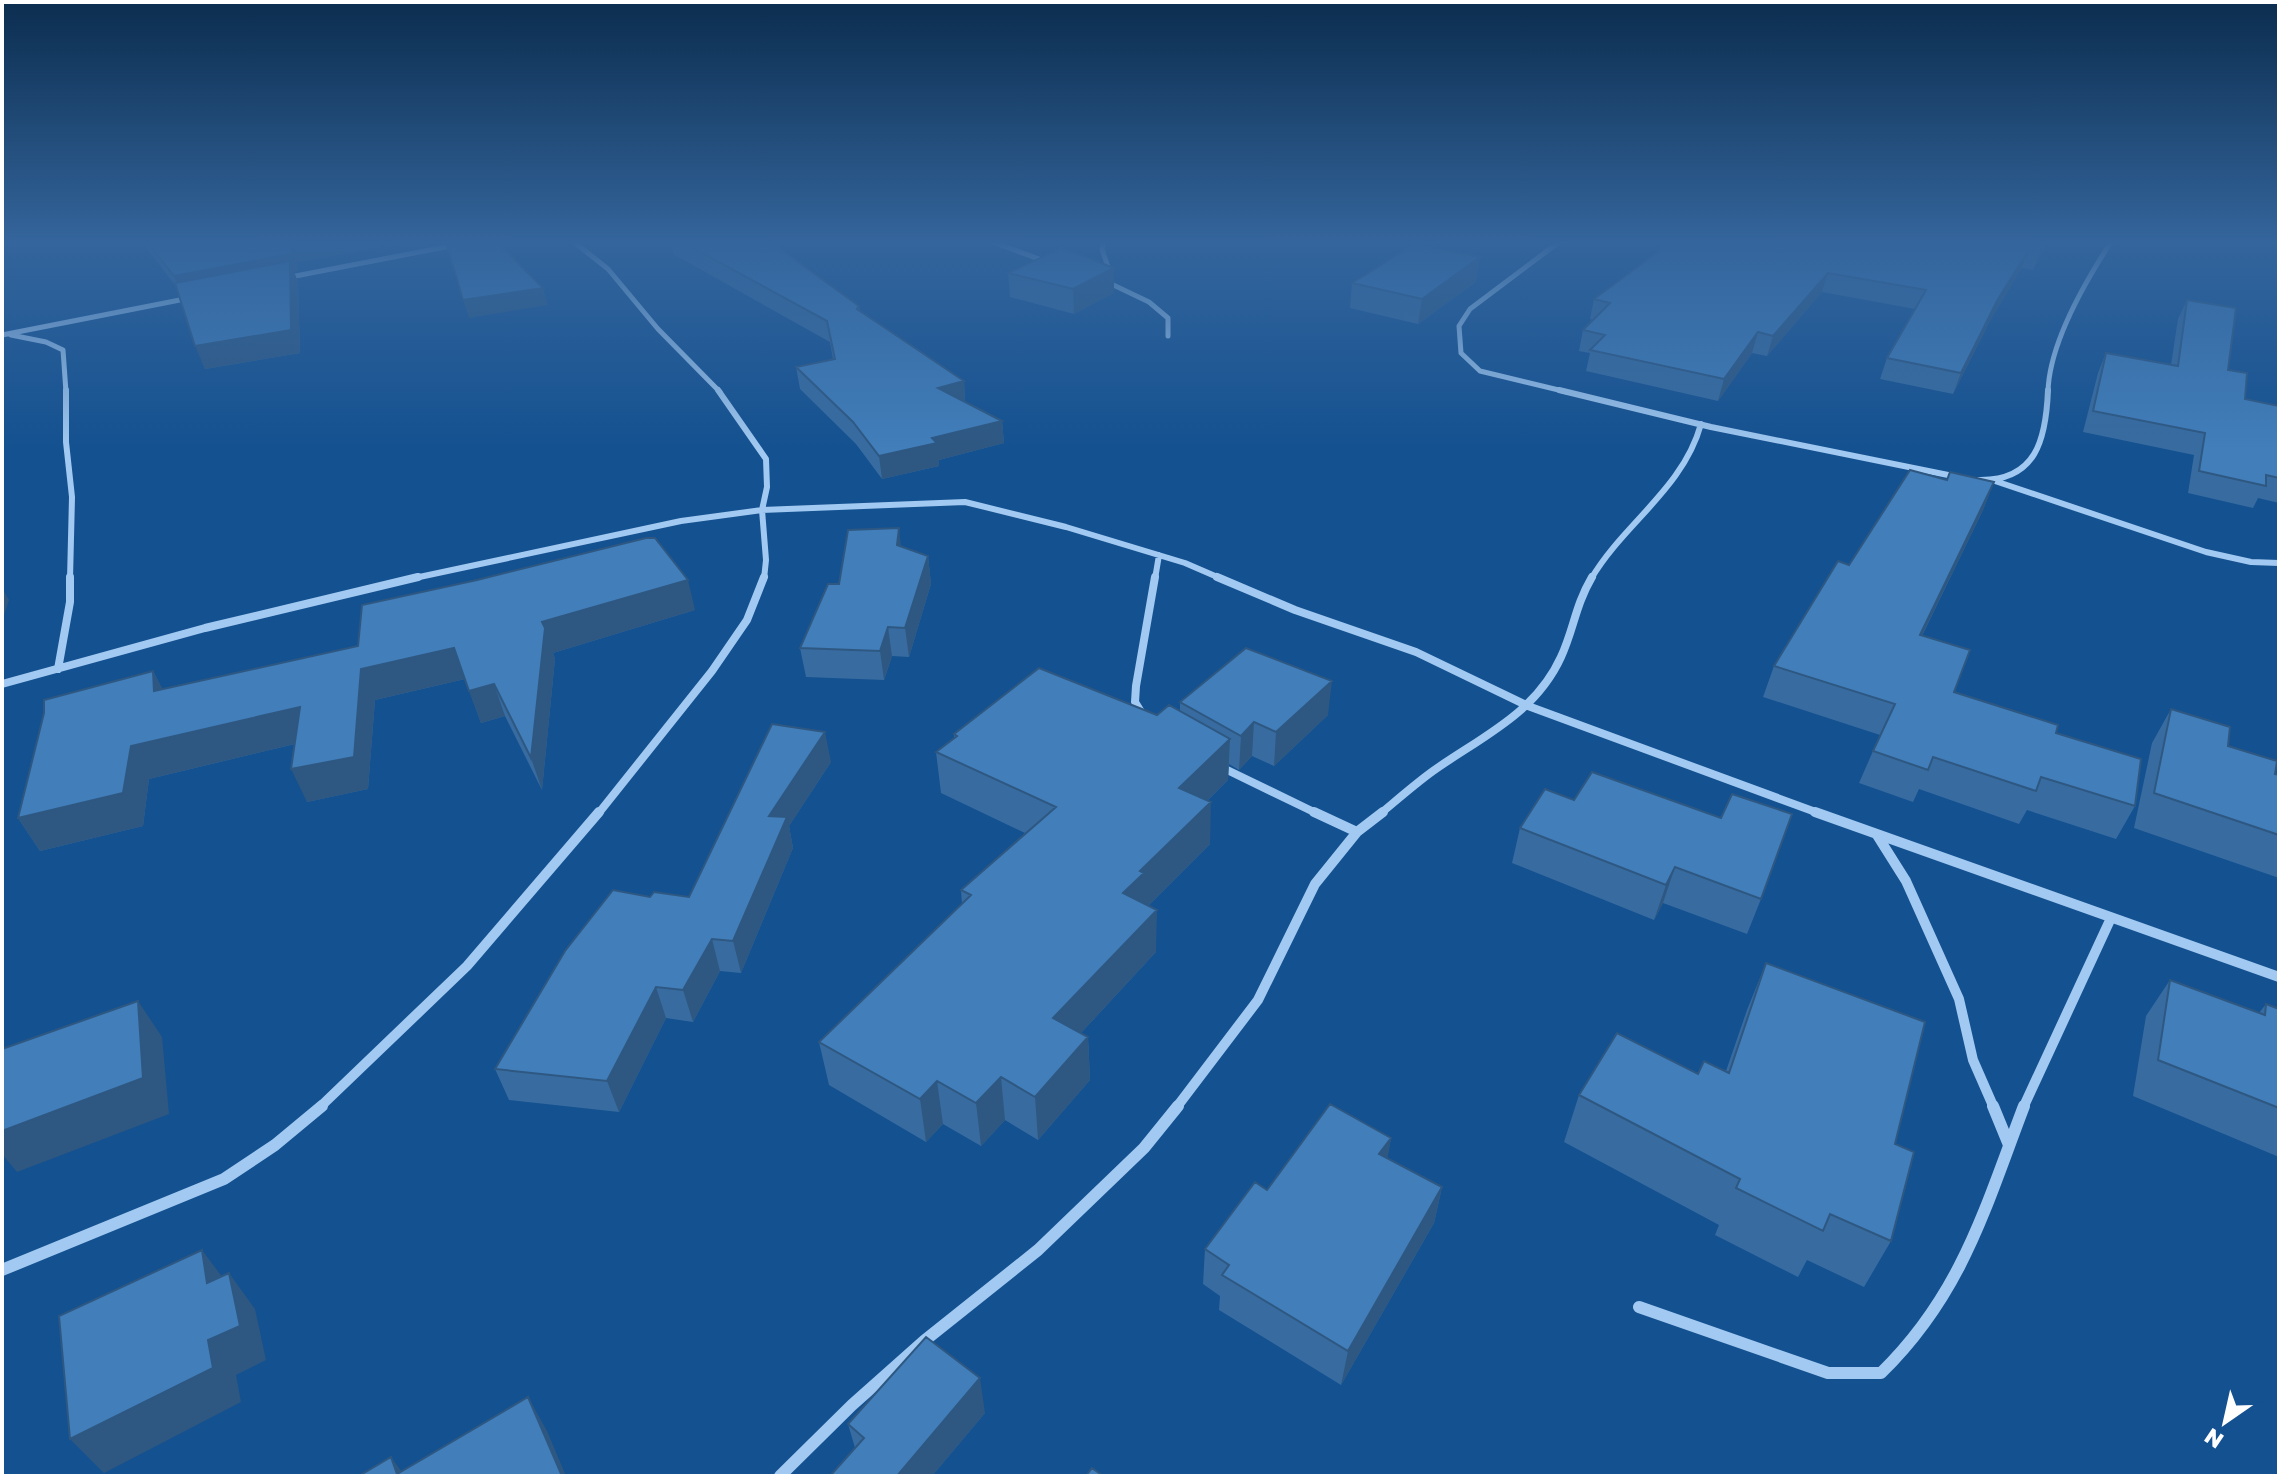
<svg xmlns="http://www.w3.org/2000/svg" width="2281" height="1478" font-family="'Golos Text',sans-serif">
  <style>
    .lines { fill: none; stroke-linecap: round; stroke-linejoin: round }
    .minor-far4 { stroke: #a1c9f1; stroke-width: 5 }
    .minor-far3 { stroke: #a1c9f1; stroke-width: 6 }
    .minor-far2 { stroke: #a1c9f1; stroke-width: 8 }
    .minor-far1 { stroke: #a1c9f1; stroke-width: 10 }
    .minor { stroke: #a1c9f1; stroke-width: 12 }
    .wall { fill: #386ca0 }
    .shaded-wall { fill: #2e5882 }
    .building { fill: #417eba; stroke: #2e5882; stroke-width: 2 }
  </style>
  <rect width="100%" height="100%" fill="#145190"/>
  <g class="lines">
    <!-- minor-far4 -->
    <path class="minor-far4" d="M574,242l34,27 50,60 62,63
      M993,242l54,20
      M1104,242l-2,7 9,27
      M1559,242l-89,67 -11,17 2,27 19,18 87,21
      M285,278l186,-36
      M1105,281l44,21 19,16v18
      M2,335l188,-37
      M11,335l35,7 17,8 3,42
      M2048,392c1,-47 37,-110 63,-150"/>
    <!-- minor-far3 -->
    <path class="minor-far3" d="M66,390v52l6,55 -2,82
      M718,390l48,69 1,28 -5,23 4,50 -2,19
      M1559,390l152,37 247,50
      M1979,480c57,1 67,-40 69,-90
      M1995,481l211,71 45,10 28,1
      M410,579l271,-58 81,-11 203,-8 101,25 119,36 37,16
      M1155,579l4,-24
      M1591,579c33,-56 92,-90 110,-155"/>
    <!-- minor-far2 -->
    <path class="minor-far2" d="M1217,577l78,33 121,42 112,54 293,108
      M58,669l12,-67v-25
      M2,684l203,-56 213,-51
      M1143,715l-8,-13 1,-16 19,-109
      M1221,767l97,47
      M598,814l114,-143 35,-51 17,-43
      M1380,814c18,-15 35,-30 53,-43 48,-34 102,-57 128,-114 13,-28 14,-51 31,-80"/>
    <!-- minor-far1 -->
    <path class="minor-far1" d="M1314,812l43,20
      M1815,812l464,165
      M1877,835l29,46 53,118 14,61 21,48
      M319,1108l148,-142 132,-154
      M1176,1108l82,-108 57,-116 42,-52 26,-20
      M2023,1108l88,-190"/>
    <!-- minor -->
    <path class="minor" d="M1993,1106l16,39
      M2,1270l222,-91 51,-34 47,-39
      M1639,1307l189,66h53c81,-79 104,-165 143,-267
      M780,1476l72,-71 72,-64 114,-91 106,-102 34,-42"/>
  </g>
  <!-- wall -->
  <path class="wall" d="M142,242h268l-112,20v9l-4,1 4,10 2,71 -95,16 -28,-81z
    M671,242h100l88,64 1,5 104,70 1,21 37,19 2,22 -65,17v6l-57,13 -26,-35 -56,-55 -4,-22 37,-8 -3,-17 -157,-88z
    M1671,242h377l-15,28 -11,-2 -31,51 -38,75 -73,-15 7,-21 28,-49 -93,-17 -55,64 -15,-3 -34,48 -132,-30 4,-18 -11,-2 4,-21 10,-10 -3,-1 4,-20z
    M1480,257l-4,25 -58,42 -68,-16 2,-25z
    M1114,268v25l-40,21 -64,-17 -2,-24z
    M2187,300l58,99 34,7v97l-21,-5 -5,10 -65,-15 6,-38 -111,-23 15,-59 8,-20 65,12 7,-46z
    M1947,480l47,2 -11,28 -61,126 32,56 102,41 79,73 -19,33 -89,-29 -8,14 -100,-35 -6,13 -54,-19 21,-48 -117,-38 11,-31 75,-101z
    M901,546l27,10 3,28 -22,73 -17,-1 -8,24 -78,-3 -6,-29 39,-64z
    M695,610l-142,43 2,6 -13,131 -37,-74 -24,7 -16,-44 -90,21 -7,89 -61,13 -12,-58 -146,35 -6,47 -103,25 -22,-33 26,-105 109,-42 9,18z
    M1180,702l148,13 -54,51 -22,-10 -13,14 -10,-6 -1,16 -20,20 2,44 -62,62 8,46 -75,81 7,4 2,43 -52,60 -33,-20 -24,26 -38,-22 -17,18 -97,-57 -10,-43 143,-138 -1,-14 64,-57 -84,-40 -5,-41 18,-14v-4l203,-19 23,-4z
    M2171,709l57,37 51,29v103l-145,-50 18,-85z
    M831,762l-42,64 4,22 -52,125 -21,-2 -27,51 -27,-4 -47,94 -110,-12 -14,-31 155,-172h39z
    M1545,789l216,110 -14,35 -84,-31 -9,17 -142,-57 8,-35z
    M1766,963l125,278 -27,46 -57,-27 -9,17 -83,-42 4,-10 -155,-83 15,-47 119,-21 28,-3 21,-61z
    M2170,980l89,33 7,-9 13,5v148l-146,-61 13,-80z
    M1391,1138l-4,20 55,29 -8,36 -93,162 -122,-75 1,-14 -17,-12 2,-35 62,-59z
    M985,1413l-53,63h-102l25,-28 -7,-24z"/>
  <!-- shaded-wall -->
  <path class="shaded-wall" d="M308,242h102l-112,20v9l-4,1 4,10 2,71 -95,16 -10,-23 -14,-52 -7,-18 117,-31z
    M2045,242h3l-15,28 7,-19z
    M2029,250l-7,18 -31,51 -38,75 8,-21 37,-74z
    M1480,257l-4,25 -58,42 4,-25z
    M1114,268v25l-40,21 -1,-25z
    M1828,273l-6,19 -55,64 6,-20z
    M543,288l5,17 -79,13 -6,-18z
    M1758,332l-6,21 -34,48 6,-22z
    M964,381l1,22 -27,-15z
    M1002,421l2,22 -65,17v6l-57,13 -3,-23 53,-18z
    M1994,482l-11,28 -76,156 13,-31z
    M899,528l3,28 -5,-11z
    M928,556l3,28 -22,73 -4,-29z
    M688,580l7,30 -142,43 2,6 -13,131 -11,-32 11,-136z
    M2,588l7,12 -7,21z
    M888,627l4,29 -8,24 -4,-29z
    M454,648l11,31 -90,21 -7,89 -61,13 -16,-33 70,-100z
    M153,671l17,32 -16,-12z
    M1332,681l-4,34 -54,51 2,-34z
    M494,684l11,32 -24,7 -12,-32z
    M300,707l15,32 -166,40 -6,47 -103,25 -22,-33 113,-72z
    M1254,722l-2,34 -13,14 2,-34z
    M825,732l6,30 -42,64 4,22 -52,125 -8,-32 36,-125z
    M1230,739l-2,41 -50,49 1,-41z
    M1211,802l-1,42 -66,66 -21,-17 17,-22z
    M1675,867l-12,36 -9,17 12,-35z
    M1157,910l-1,42 -101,109 -2,-43z
    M712,939l8,32 -27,51 -10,-32z
    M656,987l10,31 -47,94 -12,-31z
    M138,1001l24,36 7,77 -152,58 -15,-18v-23z
    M1088,1037l2,43 -52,60 -3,-43z
    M1001,1077l4,43 -24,26 -5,-43z
    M937,1081l6,43 -17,18 -6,-43z
    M1391,1138l-6,36 -6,-20z
    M1442,1187l-8,36 -93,162 7,-34z
    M202,1250l27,36 -22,-3z
    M229,1273l26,36 11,51 -30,15 5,27 -137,71 -34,-34 138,-99z
    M980,1378l5,35 -53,63h-35z
    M528,1397l19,34 19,45h-4z
    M391,1457l14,19h-7z"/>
  <!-- building -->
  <path class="building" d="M147,242h161l-17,3v9l-117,22z
    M446,242h51l46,46 -80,12z
    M682,242h89l88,64 -2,3 107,72 -26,7 64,33 -70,17 5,5 -58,13 -26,-34 -57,-55 39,-8 -8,-38z
    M1671,242h374l-5,9 -11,-1 -31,49 -37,74 -74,-15 39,-68 -98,-17 -55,63 -15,-4 -34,47 -134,-29 15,-15 -22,-5 27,-27 -16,-4z
    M1413,245l67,12 -58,42 -70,-16z
    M1062,248l52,20 -41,21 -65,-16z
    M290,261l1,69 -96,16 -20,-63z
    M2187,300l49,8 -8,62 19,3 -2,26 34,7v72l-13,-3v11l-67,-15 6,-38 -112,-22 13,-58 72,13z
    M1910,470l37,10 3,-8 44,10 -74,153 50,15 -16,42 104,33 -2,8 85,26 -6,47 -94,-29 -5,14 -103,-34 -5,13 -55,-19 22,-47 -121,-38 64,-105 11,4z
    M899,528l-2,17 31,11 -23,72 -17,-1 -8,24 -80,-3 28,-64h11l9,-54z
    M646,538h9l33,42 -146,42 3,6 -14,130 -37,-74 -25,7 -15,-43 -93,21 -7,88 -63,12 9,-62 -169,39 -8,47 -105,25 26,-105v-13l109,-29 1,20 204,-45 4,-41 115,-25z
    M1246,648l86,33 -56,51 -22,-10 -13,14 -61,-34z
    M1039,668l118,47 12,-10 61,34 -51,49 32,14 -71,69 4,2 -21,20 34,17 -104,108 35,19 -53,60 -34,-20 -25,26 -39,-22 -17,18 -101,-57 152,-147 -10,-5 95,-83 -120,-55 21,-16 -3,-2z
    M2171,709l59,18 -2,19 49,15 -2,13 4,1v60l-125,-42z
    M772,724l53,8 -56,84 18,1 -54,124 -21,-2 -29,51 -27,-3 -49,94 -112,-12 70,-118 48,-61 37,7 4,-5 35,5z
    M1592,772l129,46 11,-24 60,20 -31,85 -86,-32 -9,18 -146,-57 25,-39 29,11z
    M1766,963l159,59 -30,122 19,8 -23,89 -61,-27 -7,17 -87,-43 4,-9 -161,-84 38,-62 81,41 6,-13 25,12z
    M2170,980l95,35 1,-11 13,5v99l-121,-48z
    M138,1001l5,77 -141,53v-82z
    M1330,1104l61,34 -12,16 63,33 -94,164 -126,-76 7,-10 -24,-16 50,-67 12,8z
    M202,1250l5,33 22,-10 11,53 -32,14 5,28 -143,71 -11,-123z
    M926,1337l54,41 -83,98h-67l34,-38 -16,-14z
    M528,1397l34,79h-203l32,-19 6,17z
    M1092,1468l11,8h-17z"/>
  <!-- sky -->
  <linearGradient id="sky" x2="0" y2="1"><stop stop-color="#0b2d4f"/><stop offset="0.54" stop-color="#34659c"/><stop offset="1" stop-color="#34659c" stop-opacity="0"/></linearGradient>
  <rect width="2281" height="449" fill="url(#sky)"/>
  <!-- border -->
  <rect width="2281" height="1478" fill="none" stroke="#ffffff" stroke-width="8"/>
  <!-- north arrow -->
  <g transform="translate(2225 1422) rotate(214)" stroke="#145190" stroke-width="6" paint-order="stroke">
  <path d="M0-6L14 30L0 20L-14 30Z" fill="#ffffff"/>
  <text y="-12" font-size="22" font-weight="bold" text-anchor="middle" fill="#ffffff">N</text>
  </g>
</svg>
